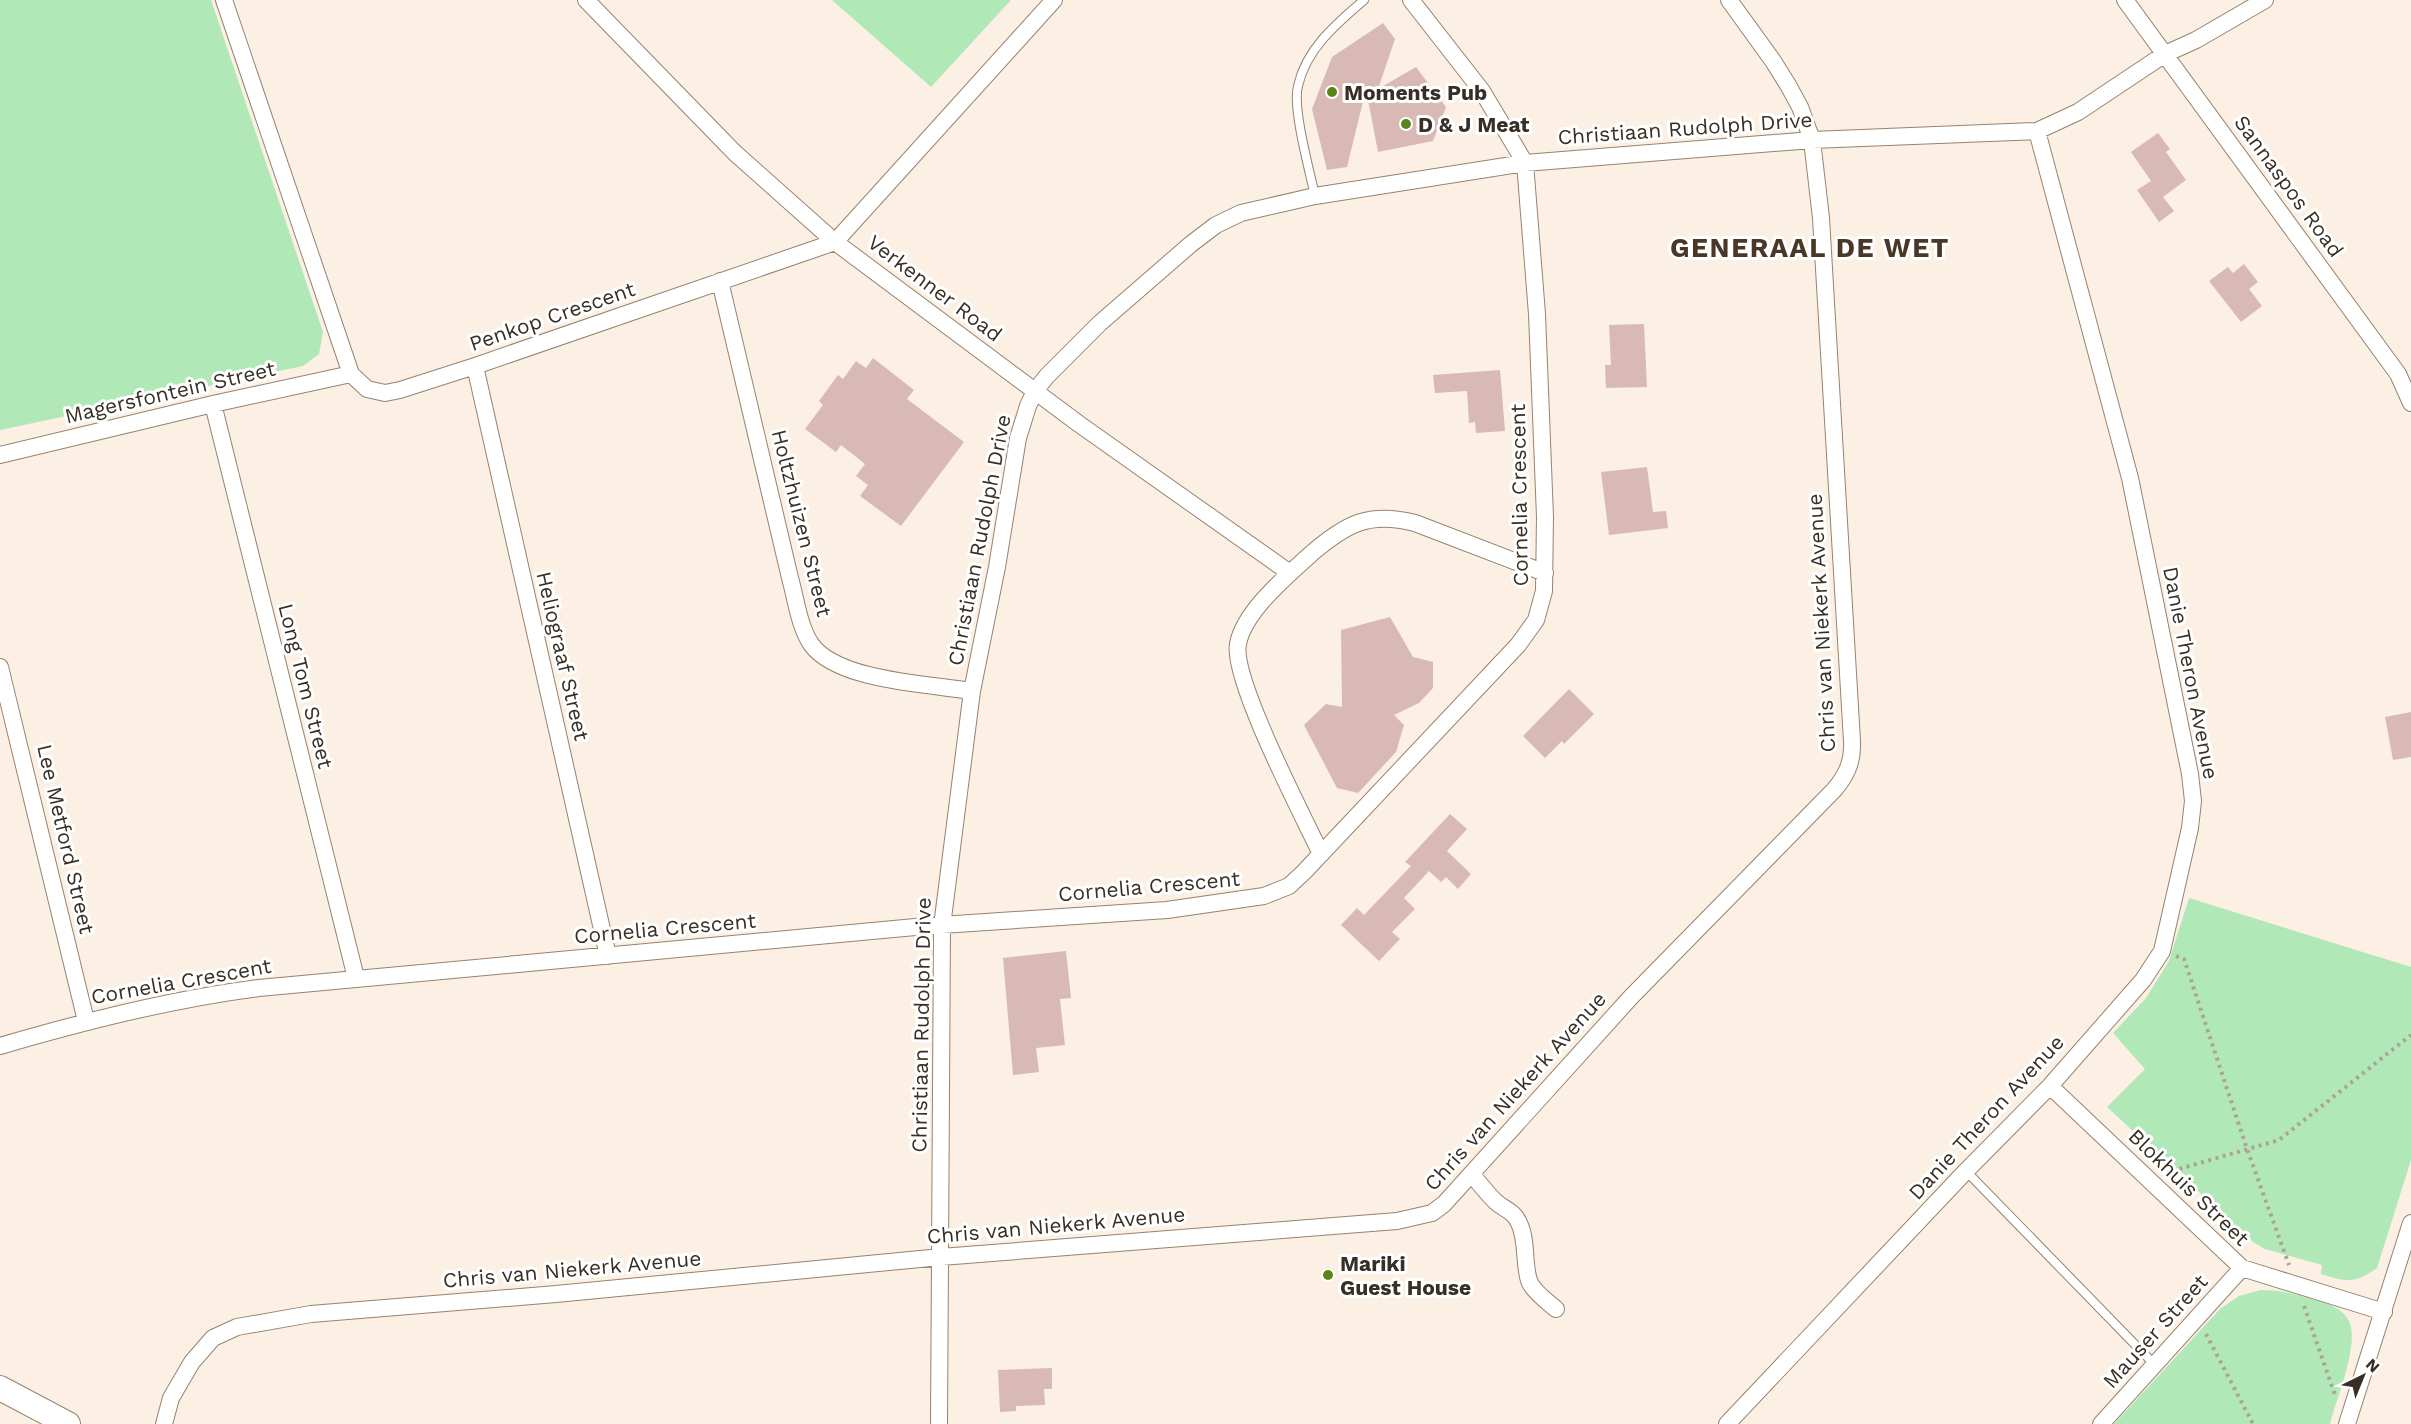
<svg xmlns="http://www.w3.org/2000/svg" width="2411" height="1424" font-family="'Work Sans',sans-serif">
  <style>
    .green { fill: #b1e8b7 }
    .building { fill: #d9b9b5 }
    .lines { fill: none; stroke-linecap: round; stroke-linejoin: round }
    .lane-casing { stroke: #96836f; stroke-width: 10 }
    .street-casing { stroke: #96836f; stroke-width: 18 }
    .secondary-casing { stroke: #96836f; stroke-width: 26 }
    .path { stroke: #ada297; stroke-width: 4; stroke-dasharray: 3 4.5; stroke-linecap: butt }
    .lane { stroke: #fff; stroke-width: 8 }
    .street { stroke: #fff; stroke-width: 16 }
    .secondary { stroke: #fff; stroke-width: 24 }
    .poi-dot { fill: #598616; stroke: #fff; stroke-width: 2 }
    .labels { text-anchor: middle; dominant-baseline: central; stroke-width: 6; stroke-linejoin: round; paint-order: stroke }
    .poi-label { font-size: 21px; font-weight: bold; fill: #372f26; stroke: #fff; text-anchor: start }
    .street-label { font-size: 21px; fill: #372f26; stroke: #fff }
    .district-label { font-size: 27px; font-weight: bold; letter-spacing: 1.5px; fill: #493827; stroke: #fff }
  </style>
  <rect width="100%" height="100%" fill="#fcefe3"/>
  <!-- green -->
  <path class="green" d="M0,0h211l112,332 -4,22 -16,12 -303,64z
    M832,0h179l-80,87z
    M2189,898l222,69v193l-34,108c-22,16 -31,14 -56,6l1,-9 -57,-16 -12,-7 -146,-135 38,-38 -32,-36 33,-35 23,-37z
    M2261,1290c20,0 35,4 54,10 13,3 28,9 34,21 11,22 -13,79 -19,103h-216l106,-115 19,-13z"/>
  <!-- building -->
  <path class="building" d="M1383,23l12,16 -17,50 38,-22 30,40 -13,34 -55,11 -12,-63 -19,78 -20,3 -15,-61 20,-52z
    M2158,133l12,16 -4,3 20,28 -23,17 11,14 -15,11 -22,-32 14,-9 -20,-29z
    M2244,264l14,18 -9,7 13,17 -21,16 -32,-41 19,-14 5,6z
    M1644,324l3,63 -41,1 -1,-23h6l-2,-40z
    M873,358l41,32 -7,9 57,43 -63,84 -41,-30 8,-11 -12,-9 9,-12 -24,-19 -5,7 -31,-23 18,-24 -4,-4 19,-26 5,4 13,-18 10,7z
    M1500,370l5,61 -29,2 -1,-11 -6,1 -2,-32 -32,2 -2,-18z
    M1647,467l6,45 13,-1 2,17 -59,7 -8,-63z
    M1390,617l23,40 20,5v26l-14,15 -25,12 10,10 -8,27 -38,41 -21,-5 -33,-63 22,-21 16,3 -1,-77z
    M1569,689l25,25 -30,30 -2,-3 -17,17 -22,-22z
    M2411,712v45l-18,3 -8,-43z
    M1450,814l17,15 -20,22 24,23 -13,15 -12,-12 -5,5 -12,-11 -25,27 11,11 -23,23 8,7 -21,22 -38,-36 16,-17 7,7 47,-49 -6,-4z
    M1066,951l5,47 -11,1 5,46 -29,3 3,24 -26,3 -10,-117z
    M1052,1368v21h-8l1,16 -29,1v5l-16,1 -2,-42z"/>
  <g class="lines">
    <!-- lane casing -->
    <g class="lane-casing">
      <path id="lane" d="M1315,196c-5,-24 -23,-88 -17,-110 8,-37 38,-62 66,-86
        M1966,1171l189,194"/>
    </g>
    <!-- street casing -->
    <g class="street-casing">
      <path id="street" d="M224,0l127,374 16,15 18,4 15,-3 75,-24 360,-124 219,-242
        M586,0l149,153 100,89 244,182 211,149
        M2125,0l273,374 13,29
        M720,281l70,297c6,21 9,48 21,66 26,37 117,40 161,47
        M475,366l133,590
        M213,404l143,574
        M0,455l213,-51 138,-30
        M0,667l86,354
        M1321,854c-18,-38 -90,-176 -83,-210 6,-33 50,-69 74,-91 34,-29 57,-42 103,-30l130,50
        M0,1046c85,-25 171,-47 259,-58l667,-62 241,-16 97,-14 25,-10 15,-14 214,-227 18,-25 8,-29 1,-74 -8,-203 -12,-151 -43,-72 -71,-91
        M2050,1086l192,182 142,44
        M1471,1174c9,9 16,20 25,28 9,8 18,9 23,21 9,18 4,45 11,60 6,11 17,18 26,26
        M164,1424l7,-26 21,-36 21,-24 24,-11 74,-13 245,-20 385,-37 456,-36 35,-8 12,-9 187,-207 203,-207c13,-15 19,-29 18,-49l-31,-523 -9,-78 -12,-33 -12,-22 -15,-24 -44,-61
        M939,1424l3,-498 30,-235 25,-124 21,-129 10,-32 7,-15 12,-15 53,-53 91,-79 25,-19 25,-12 74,-17 210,-33 287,-23 225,-9 41,-19 87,-58 31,-14 69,-40
        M1727,1424l239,-253 84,-85 93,-106 19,-29 28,-123 3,-27 -3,-27 -60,-296 -93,-347
        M2101,1424l141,-156
        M2347,1424l64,-201"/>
    </g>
    <!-- secondary casing -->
    <g class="secondary-casing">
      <path id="secondary" d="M0,1388l68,36"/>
    </g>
    <!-- path -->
    <path class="path" d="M2176,956l8,3 63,190 42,116
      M2165,1173l114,-33 132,-105
      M2304,1306l32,92
      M2206,1334l47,90"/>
    <!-- lane -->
    <use href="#lane" class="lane"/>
    <!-- street -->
    <use href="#street" class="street"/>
    <!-- secondary -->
    <use href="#secondary" class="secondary"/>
  </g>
  <!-- markers -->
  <g class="poi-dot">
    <circle cx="1332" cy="92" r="6"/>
    <circle cx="1406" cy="124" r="6"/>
    <circle cx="1328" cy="1275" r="6"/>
  </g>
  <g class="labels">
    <!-- poi labels -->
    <g class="poi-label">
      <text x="1344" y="92">Moments Pub</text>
      <text x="1418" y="124">D &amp; J Meat</text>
      <text x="1340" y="1263">Mariki<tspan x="1340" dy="24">Guest House</tspan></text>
    </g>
    <!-- street labels -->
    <g class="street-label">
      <text transform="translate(1685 128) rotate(-4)">Christiaan Rudolph Drive</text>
      <text transform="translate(2289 186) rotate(54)">Sannaspos Road</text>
      <text transform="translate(935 288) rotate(37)">Verkenner Road</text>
      <text transform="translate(552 316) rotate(-19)">Penkop Crescent</text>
      <text transform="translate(170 392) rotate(-13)">Magersfontein Street</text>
      <text transform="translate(1519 495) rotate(-91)">Cornelia Crescent</text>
      <text transform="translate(802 523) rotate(76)">Holtzhuizen Street</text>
      <text transform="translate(979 540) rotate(-79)">Christiaan Rudolph Drive</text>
      <text transform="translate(1821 623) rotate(-93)">Chris van Niekerk Avenue</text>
      <text transform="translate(563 656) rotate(77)">Heliograaf Street</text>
      <text transform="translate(2191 673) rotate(79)">Danie Theron Avenue</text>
      <text transform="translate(306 686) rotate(76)">Long Tom Street</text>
      <text transform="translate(66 839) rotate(77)">Lee Metford Street</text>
      <text transform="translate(1149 886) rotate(-5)">Cornelia Crescent</text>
      <text transform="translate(665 928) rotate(-5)">Cornelia Crescent</text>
      <text transform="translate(181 981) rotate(-10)">Cornelia Crescent</text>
      <text transform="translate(921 1025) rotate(-89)">Christiaan Rudolph Drive</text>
      <text transform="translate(1515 1091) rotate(-48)">Chris van Niekerk Avenue</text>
      <text transform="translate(1986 1117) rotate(-47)">Danie Theron Avenue</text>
      <text transform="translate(2189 1187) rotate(44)">Blokhuis Street</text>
      <text transform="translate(1056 1225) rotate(-5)">Chris van Niekerk Avenue</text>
      <text transform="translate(572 1269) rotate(-5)">Chris van Niekerk Avenue</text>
      <text transform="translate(2155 1331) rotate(-48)">Mauser Street</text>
    </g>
    <!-- district labels -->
    <g class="district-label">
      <text x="1810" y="248">GENERAAL DE WET</text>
    </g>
  </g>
  <!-- north arrow -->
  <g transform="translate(2363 1376) rotate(43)" stroke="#ffffff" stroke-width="4.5" paint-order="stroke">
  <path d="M0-4.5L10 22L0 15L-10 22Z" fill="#372f26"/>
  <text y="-9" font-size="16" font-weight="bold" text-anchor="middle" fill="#372f26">N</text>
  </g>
</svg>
